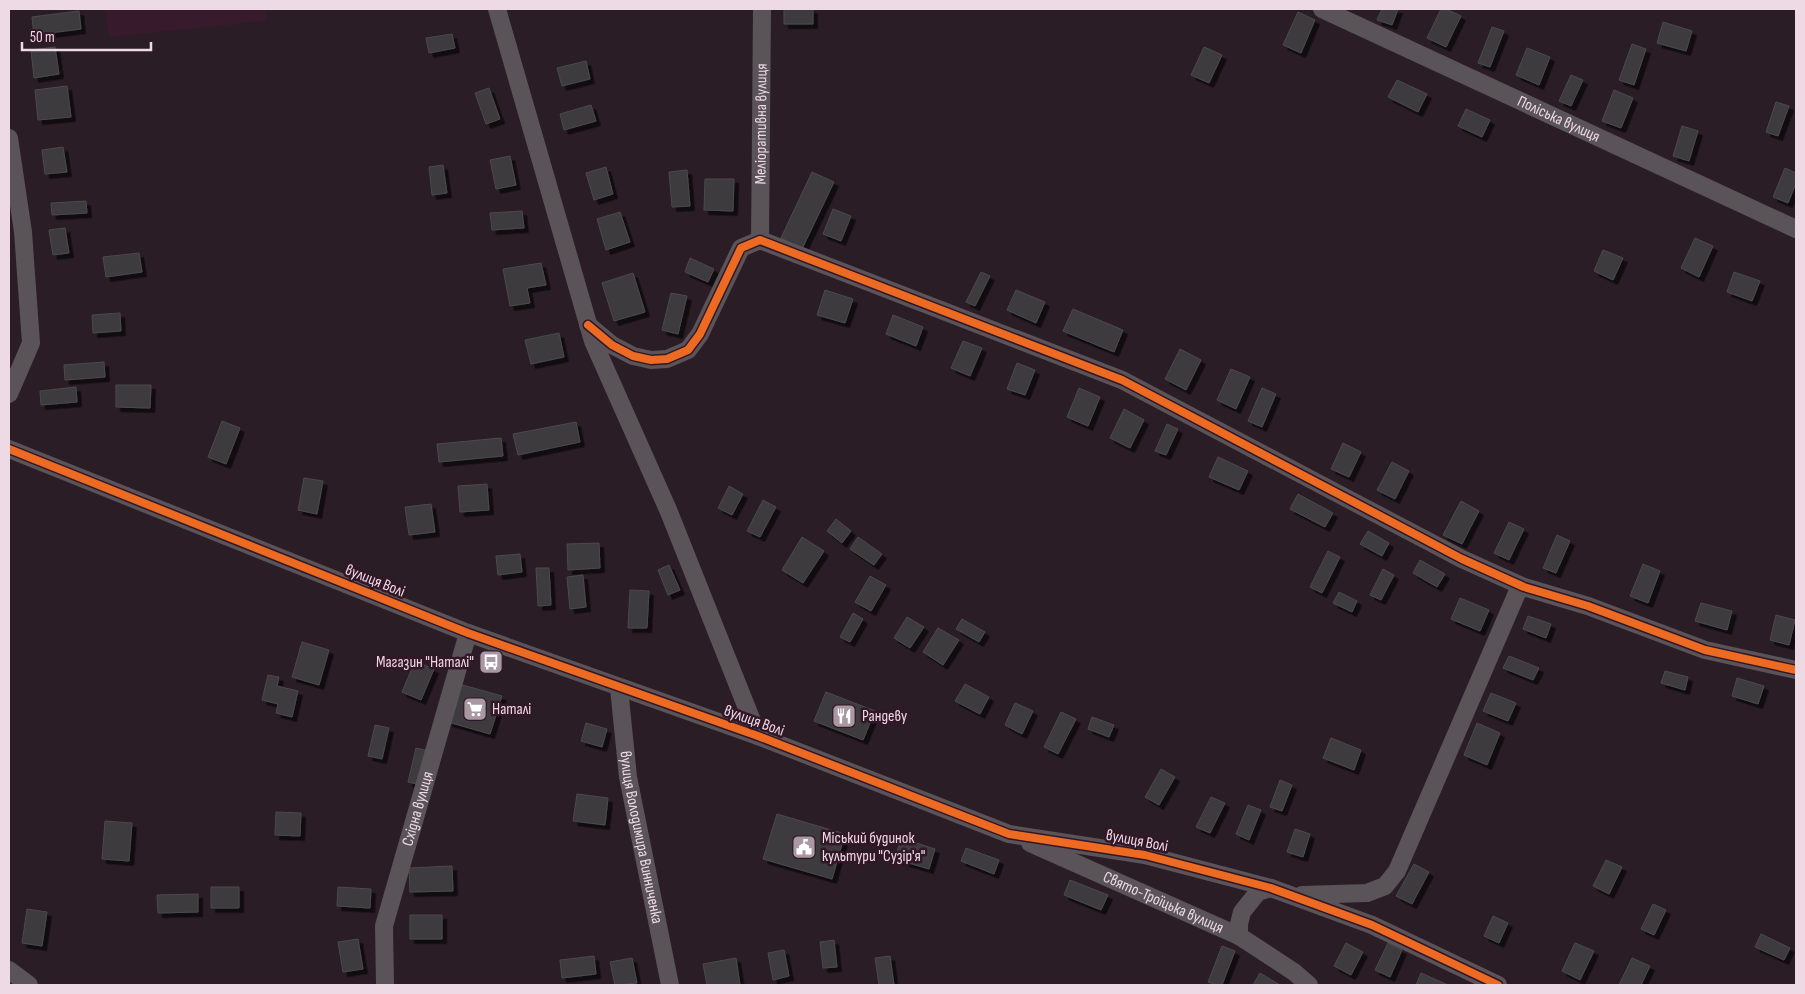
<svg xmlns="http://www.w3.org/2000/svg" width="1805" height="994" font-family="'Sofia Sans Condensed',sans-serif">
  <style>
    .built { fill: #381a2d }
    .building { fill: #3c3a3c; stroke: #4a4b4b; filter: url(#shadow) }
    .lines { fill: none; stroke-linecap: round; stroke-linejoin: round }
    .minor { stroke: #5a5357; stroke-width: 18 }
    .cycleway-casing { stroke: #311727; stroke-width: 11 }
    .cycleway { stroke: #ed6a23; stroke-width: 8 }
    .labels { text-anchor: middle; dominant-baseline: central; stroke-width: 5; stroke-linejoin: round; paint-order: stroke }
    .street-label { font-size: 16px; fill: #eddae5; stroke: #311727 }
    .poi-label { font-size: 16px; fill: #eddae5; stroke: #311727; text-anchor: start }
  </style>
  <defs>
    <filter id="shadow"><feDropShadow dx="4.5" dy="4.5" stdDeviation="0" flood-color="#0009"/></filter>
  </defs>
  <rect width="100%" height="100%" fill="#2b1d26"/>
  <!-- built -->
  <path class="built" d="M105,9h160l2,12 -158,16z"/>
  <!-- building -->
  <path class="building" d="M784,9h29v15h-29z
    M1382,9h16l-6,16 -15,-5z
    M1441,9h5l15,7 -15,31 -19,-9z
    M79,11l2,18 -47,6 -2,-18z
    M1298,12l17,8 -14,33 -18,-8z
    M1663,22l29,9 -6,20 -29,-8z
    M1492,27l12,4 -14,36 -12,-4z
    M452,34l3,14 -26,5 -3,-15z
    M1632,44l14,5 -12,36 -15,-5z
    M55,47l4,27 -25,4 -3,-28z
    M1204,47l18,8 -13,28 -18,-8z
    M1527,48l23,9 -11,28 -23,-10z
    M586,61l4,18 -28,7 -5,-18z
    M1571,75l12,5 -12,26 -12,-5z
    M1397,80l30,14 -9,18 -30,-15z
    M67,86l4,31 -33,3 -3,-30z
    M489,88l11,31 -14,5 -11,-31z
    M1614,90l19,8 -12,30 -19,-7z
    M1776,102l13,4 -11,30 -12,-4z
    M591,105l5,16 -32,9 -4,-16z
    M1466,109l24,11 -8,17 -24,-11z
    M1682,126l16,5 -9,30 -16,-5z
    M63,147l4,25 -22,2 -3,-24z
    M510,156l6,29 -20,4 -6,-29z
    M443,165l4,28 -15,2 -3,-28z
    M606,167l7,27 -19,6 -8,-27z
    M1785,168l11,5v10l-8,20 -15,-6z
    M687,170l3,36 -18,1 -3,-35z
    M812,172l22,10 -32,67 -21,-11z
    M705,179h29l-1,32 -29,-1z
    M86,201l1,12 -35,2 -1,-12z
    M833,209l18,7 -10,25 -18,-7z
    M522,211l2,17 -32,2 -2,-17z
    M620,212l10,30 -24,8 -9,-31z
    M65,228l4,25 -16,2 -4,-25z
    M1695,238l18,8 -14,31 -18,-9z
    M1603,250l20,8 -10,22 -19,-9z
    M139,253l3,19 -36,5 -3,-20z
    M690,258l24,11 -6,13 -23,-10z
    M541,263l5,22 -19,3 3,15 -20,3 -7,-37z
    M981,272l9,4 -15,30 -9,-4z
    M1734,272l26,9 -8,20 -25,-9z
    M633,273l12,39 -31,9 -12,-38z
    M825,290l28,9 -8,24 -28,-8z
    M1016,290l29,12 -9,21 -29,-13z
    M671,293l16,3 -9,38 -16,-4z
    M1073,309l50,21 -9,22 -51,-21z
    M120,313l1,18 -28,2 -1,-18z
    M893,315l30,12 -7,19 -30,-12z
    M559,333l5,24 -33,7 -6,-24z
    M963,341l19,7 -12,28 -19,-8z
    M1180,349l21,11 -15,30 -21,-11z
    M104,362l1,15 -40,3 -1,-15z
    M1017,363l18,7 -10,25 -18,-6z
    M1231,369l19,8 -14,32 -19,-9z
    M116,385h35l-1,23 -34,-1z
    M76,387l1,15 -36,3 -1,-14z
    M1079,388l21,9 -12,29 -21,-9z
    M1262,388l14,6 -14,33 -14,-6z
    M1124,409l20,11 -14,28 -20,-10z
    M222,421l18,7 -14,36 -18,-7z
    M576,422l4,20 -62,13 -5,-21z
    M1167,424l11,5 -12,26 -11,-4z
    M501,438l2,18 -64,6 -2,-18z
    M1343,443l18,9 -12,25 -18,-8z
    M1218,457l30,14 -9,19 -30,-13z
    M1392,462l17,9 -14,28 -18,-9z
    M304,478l19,3 -6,33 -19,-4z
    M487,484l2,26 -29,2 -2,-26z
    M729,486l14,8 -11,21 -14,-7z
    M1298,494l35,19 -8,14 -35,-18z
    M763,500l13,7 -16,30 -13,-6z
    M1461,501l18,10 -17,33 -19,-9z
    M431,504l4,28 -26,3 -4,-28z
    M836,519l15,12 -9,12 -15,-12z
    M1509,522l15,7 -15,31 -15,-7z
    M1368,531l21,12 -7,13 -22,-12z
    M1557,535l13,6 -14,32 -13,-5z
    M802,537l22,14 -21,32 -21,-13z
    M858,537l24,17 -8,11 -24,-16z
    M599,543l1,25 -32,2 -1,-26z
    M1328,551l12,6 -18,36 -12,-6z
    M520,554l2,18 -24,3 -2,-19z
    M1420,560l25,14 -8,13 -24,-14z
    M1643,564l17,7 -12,32 -18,-7z
    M669,565l11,25 -12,5 -10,-25z
    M536,568h13l2,37 -13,1z
    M1383,569l11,6 -13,25 -11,-5z
    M583,575l3,32 -16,2 -3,-32z
    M870,576l16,9 -15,26 -16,-9z
    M630,590l19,1 -2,37h-19z
    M1339,592l18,9 -5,11 -19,-9z
    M1460,598l29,12 -9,21 -29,-12z
    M1701,603l31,8 -5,19 -32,-9z
    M853,613l10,6 -13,23 -10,-5z
    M1776,615l19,5 -6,25 -19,-5z
    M1528,616l23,8 -5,14 -23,-9z
    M907,617l17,10 -14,21 -16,-10z
    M962,619l23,13 -6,10 -23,-13z
    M938,628l21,12 -16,25 -20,-13z
    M302,642l27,8 -10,35 -27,-8z
    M1509,656l30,12 -6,12 -30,-12z
    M415,661l19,8 -13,31 -19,-8z
    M1665,671l23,6 -3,13 -24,-7z
    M268,675l11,2 -2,9 21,5 -6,26 -16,-4 2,-9 -16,-4z
    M1737,678l27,8 -6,18 -26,-8z
    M459,684l43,12 -12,38 -42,-12z
    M965,684l24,13 -9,17 -25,-13z
    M826,692l49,19 -12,29 -49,-19z
    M1491,693l25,10 -8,18 -25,-10z
    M1015,703l18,8 -11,23 -17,-9z
    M1061,712l15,7 -18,35 -14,-7z
    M1092,717l22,8 -5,12 -21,-8z
    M586,723l21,6 -5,18 -21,-6z
    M1477,723l23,10 -13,32 -23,-10z
    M375,725l14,3 -7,31 -14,-3z
    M1331,738l30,12 -7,20 -31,-12z
    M416,748l13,3 -8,34 -13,-3z
    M1161,769l14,8 -16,28 -14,-8z
    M1280,780l12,5 -10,26 -12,-4z
    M577,794l31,4 -3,27 -32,-4z
    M1211,797l14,6 -15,30 -14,-6z
    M1248,805l13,5 -12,30 -13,-6z
    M276,812l25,1 -1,23 -25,-1z
    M777,814l68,20 -13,45 -69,-20z
    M105,821l27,2 -3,38 -27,-2z
    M1295,829l15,5 -7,23 -16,-5z
    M901,838l34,11 -6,20 -34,-10z
    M966,848l33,12 -5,14 -33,-13z
    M1606,860l16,7 -13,27 -16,-8z
    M1414,864l15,8 -17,32 -16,-8z
    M452,866l1,25 -43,1 -1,-24z
    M1070,880l38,15 -7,15 -37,-15z
    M211,887h28v21h-28z
    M338,887l33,2 -1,19 -33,-2z
    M198,894v18l-40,1 -1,-18z
    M1653,904l13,6 -12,25 -13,-6z
    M27,909l20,3 -5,34 -20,-3z
    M410,915h32v24h-32z
    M1493,916l15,7 -9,20 -15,-7z
    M1761,934l29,14 -6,12 -29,-13z
    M358,939l5,30 -20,3 -5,-30z
    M834,940l3,27 -14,1 -3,-26z
    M1346,943l17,9 -12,23 -17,-9z
    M1388,943l14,7 -12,27 -15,-7z
    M1575,943l19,8 -14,29 -18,-9z
    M1222,946l13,5 -13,34h-5l-9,-3z
    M784,950l5,26 -16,4 -5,-27z
    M594,956l2,18 -34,4 -2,-18z
    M890,956l4,29h-15l-4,-27z
    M632,958l5,25 -22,2 -5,-23z
    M736,958l4,27h-33l-4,-21z
    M1632,958l18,8 -9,19h-22z
    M1260,973l20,12h-27z
    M1421,973l27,12h-32z"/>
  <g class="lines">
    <!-- minor -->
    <g class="minor">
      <path d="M497,9l96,332 76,171 89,224"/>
      <path id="s1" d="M1322,9l474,220"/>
      <path d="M9,138l14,94 8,111 -22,51"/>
      <path id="s2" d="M760,240l2,-231"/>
      <path d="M588,325l24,20 21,11 18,4 16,-1 21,-9 12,-16 41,-86 19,-8 362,140 340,179 62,28 64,19 117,44 91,20"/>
      <path d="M9,449l459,184 290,103 251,98 136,21 126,33 101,37 126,60"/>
      <path id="s3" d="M619,688l9,89 42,208"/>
      <path id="s4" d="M1030,843l209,93 55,36 15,13"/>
      <path d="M1302,895l65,-2 18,-7 12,-15 123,-285"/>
      <path d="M1239,936v-12l3,-12 16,-20 13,-4"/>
      <path d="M9,970l20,15"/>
      <path id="s5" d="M385,985l-1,-59 84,-293"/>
    </g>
    <!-- cycleway casing -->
    <g class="cycleway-casing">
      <path id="cycleway" d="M588,325l24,20 21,11 18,4 16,-1 21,-9 12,-16 41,-86 19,-8 362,140 340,179 62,28 64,19 117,44 91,20
        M9,449l459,184 290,103 251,98 136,21 126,33 101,37 126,60"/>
    </g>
    <!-- cycleway -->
    <use href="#cycleway" class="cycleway"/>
  </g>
  <!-- icons -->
  <defs>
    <g id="bus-square" transform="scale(1.25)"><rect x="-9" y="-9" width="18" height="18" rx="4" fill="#a998a2" stroke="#311727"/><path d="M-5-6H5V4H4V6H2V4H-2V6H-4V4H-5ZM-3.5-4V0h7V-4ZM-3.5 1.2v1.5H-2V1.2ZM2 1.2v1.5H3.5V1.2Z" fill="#fff"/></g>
    <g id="supermarket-square" transform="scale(1.25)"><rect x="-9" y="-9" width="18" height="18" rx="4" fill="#a998a2" stroke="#311727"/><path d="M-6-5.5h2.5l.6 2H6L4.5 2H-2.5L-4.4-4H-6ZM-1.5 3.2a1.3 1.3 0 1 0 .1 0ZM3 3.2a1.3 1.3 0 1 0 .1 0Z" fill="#fff"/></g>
    <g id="restaurant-square" transform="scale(1.25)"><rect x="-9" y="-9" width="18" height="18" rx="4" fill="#a998a2" stroke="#311727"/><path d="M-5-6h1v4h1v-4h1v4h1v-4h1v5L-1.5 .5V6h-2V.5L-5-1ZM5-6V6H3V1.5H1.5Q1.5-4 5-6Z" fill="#fff"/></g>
    <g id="civic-square" transform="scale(1.25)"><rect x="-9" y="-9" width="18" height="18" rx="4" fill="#a998a2" stroke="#311727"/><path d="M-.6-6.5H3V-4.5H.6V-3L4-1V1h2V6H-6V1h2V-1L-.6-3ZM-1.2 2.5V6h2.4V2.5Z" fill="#fff"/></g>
  </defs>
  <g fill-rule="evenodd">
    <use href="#bus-square" x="491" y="662"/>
    <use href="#supermarket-square" x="475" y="709"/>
    <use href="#restaurant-square" x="844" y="716"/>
    <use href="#civic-square" x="804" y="847"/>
  </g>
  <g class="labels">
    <!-- street labels -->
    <g class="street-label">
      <text stroke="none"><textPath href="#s1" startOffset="261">Поліська вулиця</textPath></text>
      <text stroke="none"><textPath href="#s2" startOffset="116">Меліоративна вулиця</textPath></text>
      <text transform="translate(375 581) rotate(22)">вулиця Волі</text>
      <text transform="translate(754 721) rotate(20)">вулиця Волі</text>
      <text stroke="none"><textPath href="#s5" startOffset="181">Східна вулиця</textPath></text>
      <text stroke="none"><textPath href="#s3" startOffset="151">вулиця Володимира Винниченка</textPath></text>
      <text transform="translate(1137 841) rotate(11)">вулиця Волі</text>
      <text stroke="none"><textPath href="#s4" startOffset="146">Свято-Троїцька вулиця</textPath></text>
    </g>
    <!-- poi labels -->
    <g class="poi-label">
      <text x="474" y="662" text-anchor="end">Магазин "Наталі"</text>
      <text x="492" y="709">Наталі</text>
      <text x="862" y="716">Рандеву</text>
      <text x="822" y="838">Міський будинок<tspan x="822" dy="18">культури "Сузір'я"</tspan></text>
    </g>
  </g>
  <!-- border -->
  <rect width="1805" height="994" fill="none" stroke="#eddae5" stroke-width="20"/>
  <!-- scale -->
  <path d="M22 42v8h129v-8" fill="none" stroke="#eddae5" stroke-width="2.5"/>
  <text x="30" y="42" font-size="15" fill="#eddae5" stroke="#311727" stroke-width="4" paint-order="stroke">50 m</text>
</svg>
